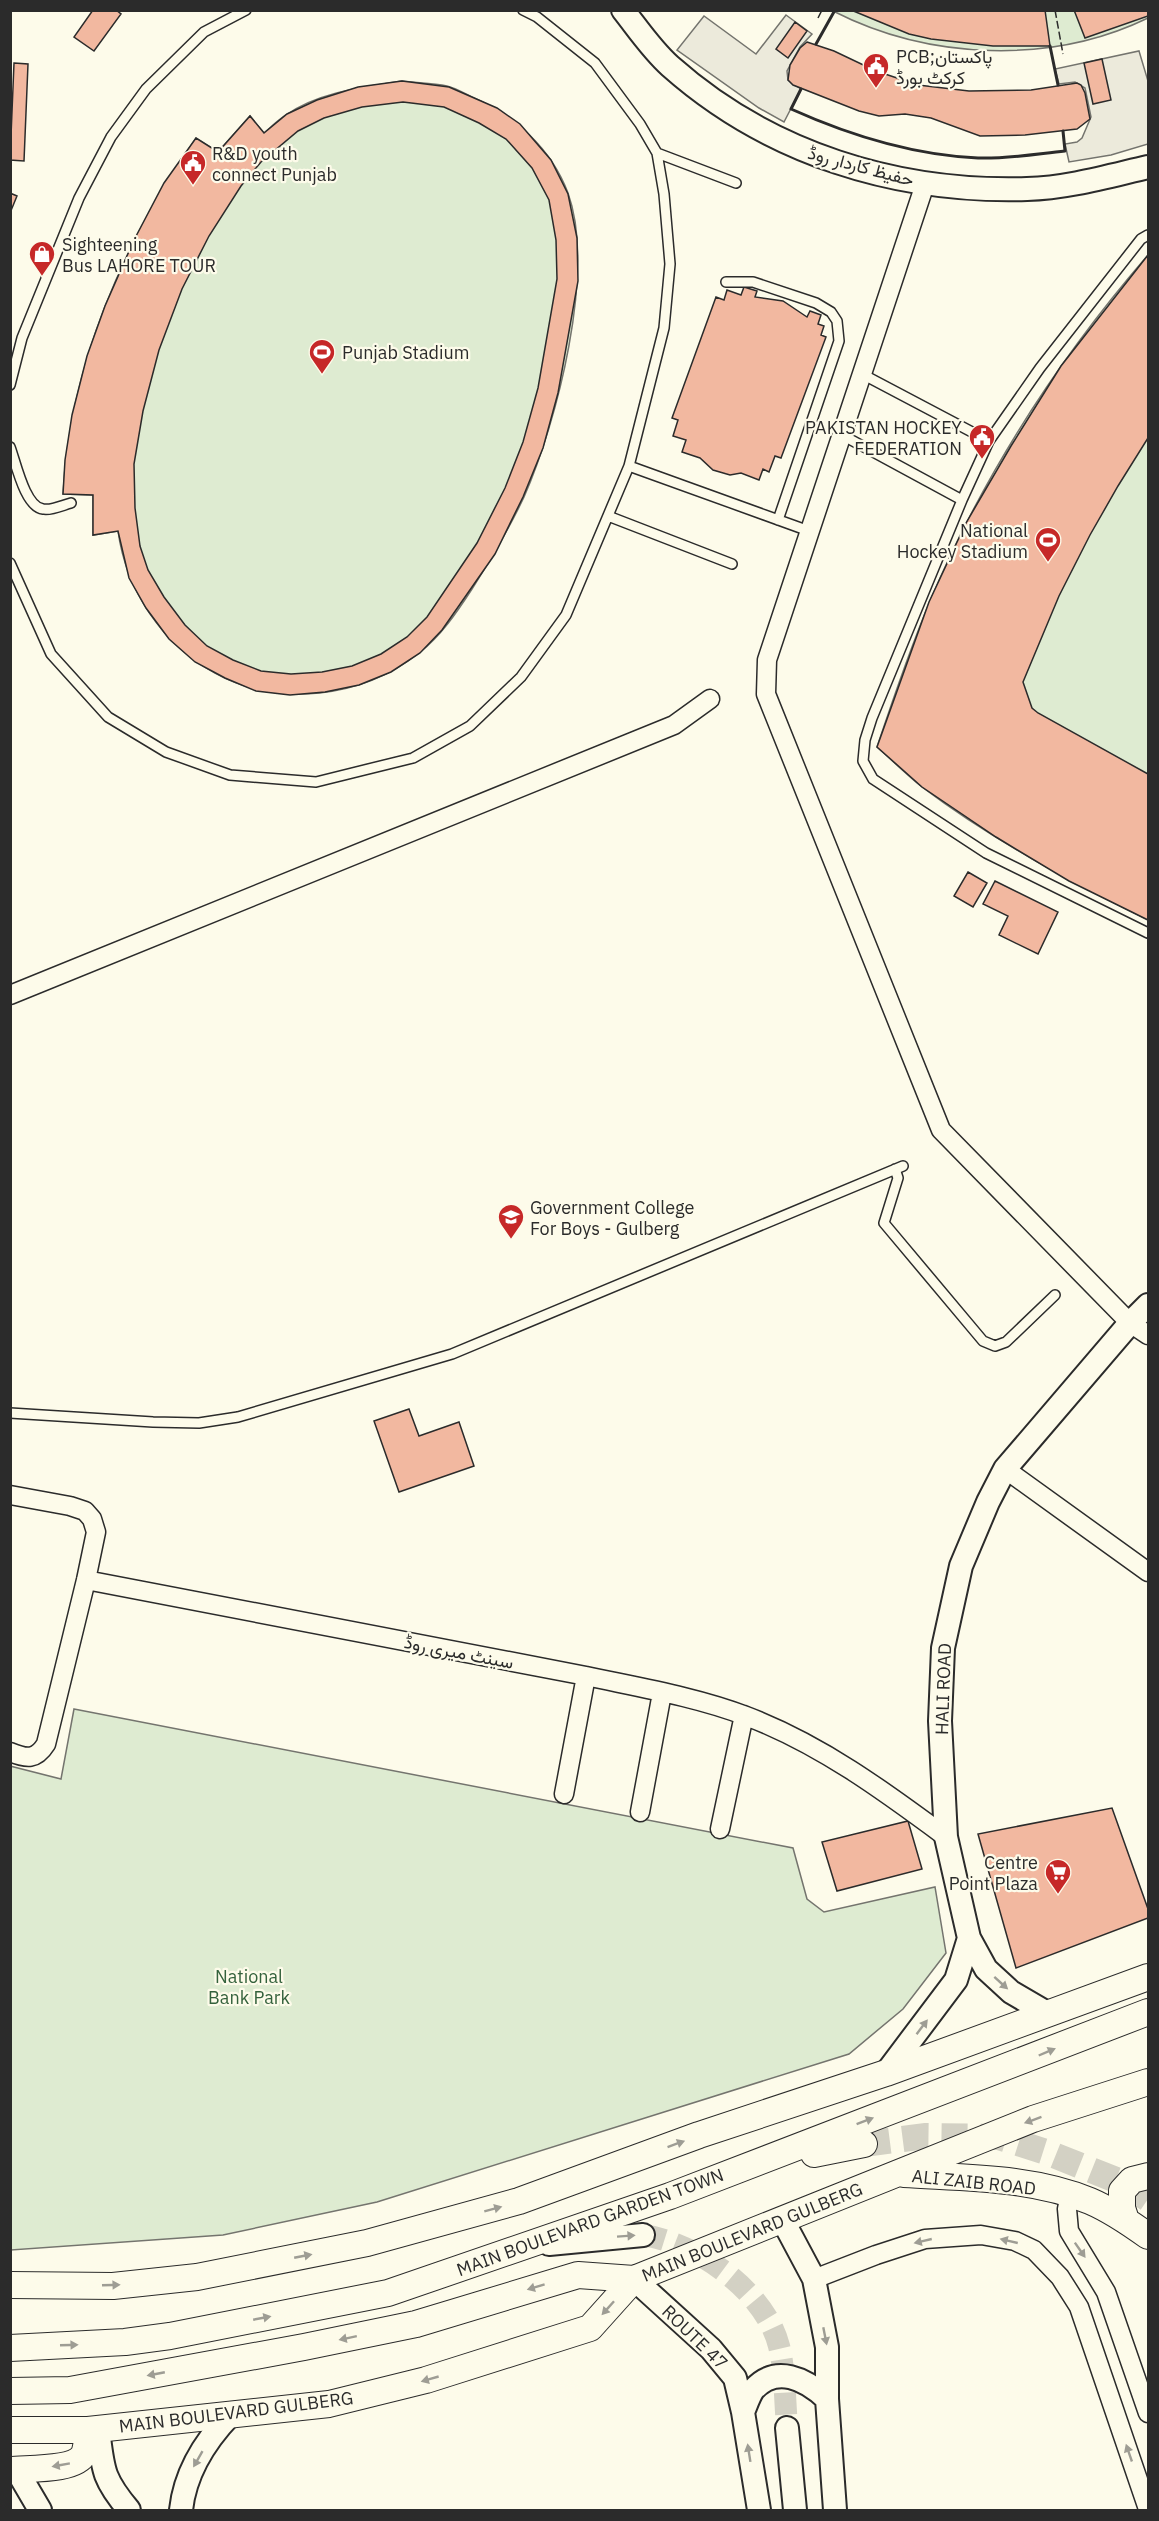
<svg xmlns="http://www.w3.org/2000/svg" width="1159" height="2521" font-family="'IBM Plex Sans',Vazirmatn,sans-serif">
  <style>
    .green { fill: #deebd1; stroke: #74746e; stroke-width: 1.5 }
    .parking { fill: #eceadb; stroke: #74746e; stroke-width: 1.5 }
    .building { fill: #f2b8a0; stroke: #2b2b2b; stroke-width: 1.5; fill-rule: evenodd }
    .lines { fill: none; stroke-linecap: round; stroke-linejoin: round }
    .tertiary-tunnel { stroke: #d3d1c4; stroke-width: 22; stroke-dasharray: 22 11; stroke-linecap: butt }
    .secondary-tunnel { stroke: #d3d1c4; stroke-width: 26; stroke-dasharray: 26 13; stroke-linecap: butt }
    .service-casing { stroke: #2b2b2b; stroke-width: 12 }
    .minor-casing { stroke: #2b2b2b; stroke-width: 21 }
    .tertiary-casing { stroke: #2b2b2b; stroke-width: 26 }
    .secondary-casing { stroke: #2b2b2b; stroke-width: 28 }
    .service { stroke: #fdfbea; stroke-width: 9 }
    .minor { stroke: #fdfbea; stroke-width: 18 }
    .tertiary { stroke: #fdfbea; stroke-width: 22 }
    .secondary { stroke: #fdfbea; stroke-width: 26 }
    .fence { stroke: #2b2b2b; stroke-width: 1.5; stroke-dasharray: 8 3; stroke-linecap: butt }
    .wall { stroke: #2b2b2b; stroke-width: 3 }
    .oneway { fill: #9e9d94 }
    .labels { text-anchor: middle; dominant-baseline: central; stroke-width: 4.5; stroke-linejoin: round; paint-order: stroke }
    .poi-label { font-size: 18px; fill: #2b2b2b; stroke: #fdfbea; text-anchor: start }
    .street-label { font-size: 18px; fill: #2b2b2b; stroke: #fdfbea }
    .park-label { font-size: 18px; fill: #34623c; stroke: #fdfbea }
  </style>
  <rect width="100%" height="100%" fill="#fdfbea"/>
  <!-- green -->
  <path class="green" d="M1148,10v8c-97,47 -219,42 -315,-7z
    M402,81c15,2 30,2 45,5 8,2 17,7 25,11 43,19 79,51 96,96 28,78 -11,229 -44,304 -15,32 -33,62 -52,92 -15,23 -31,47 -53,64 -57,45 -140,55 -204,20 -53,-29 -89,-83 -97,-142l-25,4v-40l-30,-1c7,-129 60,-251 133,-356l22,14 32,-36 14,17c7,-6 14,-13 22,-18 32,-23 78,-28 116,-34z
    M1148,255v665c-78,-39 -156,-80 -226,-133 -16,-13 -30,-27 -45,-40 16,-48 33,-98 53,-146 53,-125 129,-243 218,-346z
    M74,1709l719,139 14,51 17,13 111,-25 11,66 -43,56 -54,45 -472,148 -154,33 -212,15 -1,-484 51,13z"/>
  <!-- parking -->
  <path class="parking" d="M786,15l26,19 -12,13 -13,24 1,9 13,9 -17,33 -25,-14 -82,-58 27,-34 52,38z
    M1139,51l9,30v63l-37,11 -42,7 -4,-18 12,-2 5,-4 9,-21 -6,-29 -10,-6 -16,2 -4,-15z"/>
  <!-- building -->
  <path class="building" d="M93,10h23l5,4 -27,37 -20,-14z
    M851,10h194l5,36h-57l-62,-7 -22,-5z
    M1074,10h74v6l-63,22z
    M795,22l12,9 -19,27 -12,-9z
    M807,42l27,9 42,20 42,14 51,6 62,-1 46,-7 4,2 4,8 5,26 -13,10 -52,6 -45,1 -49,-18 -26,-4 -26,2 -20,-5 -66,-26 -5,-5 2,-15 10,-17z
    M1102,59l9,41 -18,4 -9,-41z
    M14,63l14,1 -4,97 -14,-1z
    M402,81l47,6 48,21 23,16 31,36 17,34 9,44 1,43 -20,112 -15,55 -20,49 -28,57 -53,76 -22,23 -29,19 -32,13 -34,7 -35,3 -34,-4 -31,-13 -30,-16 -26,-23 -23,-31 -17,-30 -11,-47 -25,4v-40l-30,-1 2,-34 7,-45 15,-59 18,-50 29,-66 30,-57 32,-45 22,14 32,-36 14,17 23,-19 30,-14 41,-13zM403,102l41,5 35,16 27,16 26,29 17,32 7,40 1,39 -19,109 -15,54 -18,46 -28,55 -50,74 -20,20 -26,17 -29,12 -30,6 -31,2 -30,-3 -28,-11 -26,-14 -22,-21 -21,-28 -16,-27 -8,-24 -5,-38 -1,-44 9,-53 16,-61 23,-61 27,-53 32,-50 20,-24 37,-31 26,-13 38,-11z
    M10,193l7,3 -7,17z
    M1148,255v183l-30,48 -28,49 -31,61 -36,86 9,26 6,5 110,61v146l-79,-39 -73,-44 -74,-50 -45,-40 52,-145 37,-79 45,-77 50,-80z
    M744,287l13,4 -2,6 28,4 24,16 3,-6 11,4 -3,9 6,2 -3,9 5,2 -45,121 -6,-2 -6,16 -6,-3 -4,11 -18,-7 -11,2 -17,-5 -13,-12 -18,-6 4,-12 -13,-4 5,-16 -6,-2 44,-121 8,3 3,-10 14,5z
    M968,872l19,11 -14,24 -19,-11z
    M995,881l63,31 -20,42 -39,-19 9,-19 -25,-12z
    M409,1409l10,27 40,-14 15,44 -75,26 -25,-71z
    M1112,1808l36,101v9l-132,50 -38,-134z
    M908,1821l14,48 -85,22 -15,-49z"/>
  <g class="lines">
    <!-- tertiary-tunnel -->
    <path class="tertiary-tunnel" d="M643,2235c54,8 122,56 136,111 6,24 6,56 8,82"/>
    <!-- secondary-tunnel -->
    <path class="secondary-tunnel" d="M864,2144l62,-8 73,1 47,15 80,32 22,15"/>
    <!-- service casing -->
    <g class="service-casing">
      <path id="service" d="M657,153l79,30
        M726,282h27l63,21 15,9 6,9 2,20 -61,179
        M862,374l127,67 51,-73 101,-129 7,-4
        M10,385l12,-47 57,-140 32,-61 35,-48 58,-57 42,-22
        M842,435l120,65 -90,218 -7,22 -2,21 10,18 113,74 162,80
        M10,447c6,16 15,60 33,62 8,2 20,-4 28,-6
        M629,466l180,65
        M962,500l27,-59
        M608,516l124,48
        M10,563l41,91 57,63 58,35 64,23 86,7 97,-24 57,-32 51,-49 45,-62 63,-149 35,-138 6,-64 -6,-70 -7,-41 -17,-29 -45,-61 -58,-46 -14,-7
        M895,1169l3,9 -14,45 99,118 12,5 11,-4 49,-47
        M10,1413l143,9 46,1 39,-6 214,-63 451,-188"/>
    </g>
    <!-- minor casing -->
    <g class="minor-casing">
      <path id="minor" d="M925,184l-158,476 -1,34 175,436 189,193 18,12
        M10,995l664,-270 36,-26
        M1005,1469l143,103
        M10,1495l60,11 15,5 7,8 4,13 -10,48 -40,164c-10,16 -19,15 -36,8
        M86,1580l500,96c51,11 111,21 160,40 74,28 138,75 200,121
        M564,1794l22,-118
        M640,1812l22,-119
        M720,1829l24,-114
        M1070,2194l-3,15 2,22 37,61 42,121
        M814,2279l62,-24 49,-16 56,-4 34,6 19,9 26,27 19,30 69,202"/>
    </g>
    <!-- tertiary casing -->
    <g class="tertiary-casing">
      <path id="tertiary" d="M623,10c15,19 29,40 47,56 99,88 227,127 357,123 41,-1 82,-13 121,-22
        M969,1938l17,31 25,23 36,21
        M886,2073l70,-93 13,-42 -23,-101 -6,-116 3,-73 18,-82 27,-64 17,-33 125,-146 18,-18
        M782,2219l32,60 13,68v52l8,111
        M549,2244l94,-9
        M634,2279l77,70 24,29 8,34 16,98
        M743,2412c3,-7 6,-16 10,-22 23,-26 53,-11 74,9
        M787,2428l8,82
        M98,2429c5,40 4,49 31,81
        M16,2469l24,41
        M181,2510c4,-37 24,-69 50,-96"/>
    </g>
    <!-- secondary casing -->
    <g class="secondary-casing">
      <path id="secondary" d="M814,2154l50,-10
        M904,2174c61,4 128,3 186,27 21,9 40,22 58,35
        M1126,2220l-4,-12v-17l10,-11 16,-4
        M10,2285l103,1 84,-9 170,-34 152,-42 180,-66 187,-62 262,-96
        M10,2348l115,-6 45,-6 218,-43 282,-97 478,-184
        M10,2391l60,-1 234,-43 112,-23 162,-49 56,4
        M10,2430h78l241,-26 97,-24 164,-52 44,-49 399,-160 115,-37
        M10,2470c18,-2 65,1 74,-16 3,-7 3,-17 4,-24"/>
    </g>
    <!-- service -->
    <use href="#service" class="service"/>
    <!-- minor -->
    <use href="#minor" class="minor"/>
    <!-- tertiary -->
    <use href="#tertiary" class="tertiary"/>
    <!-- secondary -->
    <use href="#secondary" class="secondary"/>
    <!-- fence -->
    <path class="fence" d="M1055,10l8,44
      M818,18l4,-8"/>
    <!-- wall -->
    <path class="wall" d="M816,44l19,-34
      M1050,46l8,39
      M801,89l-10,20c60,27 121,46 187,49 29,1 58,-4 87,-7l-2,-20"/>
  </g>
  <!-- one-way arrows -->
  <defs><path id="oneway-solid" d="M-6-.8H1V-3.2L6.5 0L1 3.2V.8H-6Z" transform="scale(1.5)"/></defs>
  <g class="oneway">
    <use href="#oneway-solid" transform="translate(1001 1983) rotate(42)"/>
    <use href="#oneway-solid" transform="translate(922 2027) rotate(-53)"/>
    <use href="#oneway-solid" transform="translate(1047 2052) rotate(-23)"/>
    <use href="#oneway-solid" transform="translate(1033 2120) rotate(160)"/>
    <use href="#oneway-solid" transform="translate(865 2121) rotate(-21)"/>
    <use href="#oneway-solid" transform="translate(676 2144) rotate(-20)"/>
    <use href="#oneway-solid" transform="translate(493 2209) rotate(-15)"/>
    <use href="#oneway-solid" transform="translate(626 2236) rotate(-4)"/>
    <use href="#oneway-solid" transform="translate(923 2241) rotate(167)"/>
    <use href="#oneway-solid" transform="translate(1009 2241) rotate(-167)"/>
    <use href="#oneway-solid" transform="translate(1080 2250) rotate(55)"/>
    <use href="#oneway-solid" transform="translate(303 2256) rotate(-11)"/>
    <use href="#oneway-solid" transform="translate(111 2285) rotate(-2)"/>
    <use href="#oneway-solid" transform="translate(536 2287) rotate(163)"/>
    <use href="#oneway-solid" transform="translate(608 2308) rotate(132)"/>
    <use href="#oneway-solid" transform="translate(262 2318) rotate(-11)"/>
    <use href="#oneway-solid" transform="translate(825 2336) rotate(79)"/>
    <use href="#oneway-solid" transform="translate(348 2338) rotate(168)"/>
    <use href="#oneway-solid" transform="translate(69 2345) rotate(-2)"/>
    <use href="#oneway-solid" transform="translate(156 2374) rotate(169)"/>
    <use href="#oneway-solid" transform="translate(430 2379) rotate(164)"/>
    <use href="#oneway-solid" transform="translate(749 2453) rotate(-99)"/>
    <use href="#oneway-solid" transform="translate(1129 2453) rotate(-109)"/>
    <use href="#oneway-solid" transform="translate(198 2459) rotate(120)"/>
    <use href="#oneway-solid" transform="translate(61 2465) rotate(170)"/>
  </g>
  <!-- icons -->
  <defs>
    <g id="civic-pin" transform="scale(1.35)"><path d="M0 17L-7.5 6A9.5 9.5 0 1 1 7.5 6Z" fill="#c62828" stroke="#fdfbea"/><path d="M-.6-6.5H3V-4.5H.6V-3L4-1V1h2V6H-6V1h2V-1L-.6-3ZM-1.2 2.5V6h2.4V2.5Z" fill="#fff"/></g>
    <g id="shop-pin" transform="scale(1.35)"><path d="M0 17L-7.5 6A9.5 9.5 0 1 1 7.5 6Z" fill="#c62828" stroke="#fdfbea"/><path d="M-5-2.5h2.3a2.7 3.5 0 0 1 5.4 0H5L5.5 6h-11ZM-1.5-2.5h3a1.5 2.3 0 0 0-3 0Z" fill="#fff"/></g>
    <g id="stadium-pin" transform="scale(1.35)"><path d="M0 17L-7.5 6A9.5 9.5 0 1 1 7.5 6Z" fill="#c62828" stroke="#fdfbea"/><path d="M0-5a6.5 5 0 1 0 0 10a6.5 5 0 1 0 0-10ZM-3.5-1.8h7v3.6h-7Z" fill="#fff"/></g>
    <g id="university-pin" transform="scale(1.35)"><path d="M0 17L-7.5 6A9.5 9.5 0 1 1 7.5 6Z" fill="#c62828" stroke="#fdfbea"/><path d="M0-5L7-2L0 1L-7-2ZM-4 1L0 2.5L4 1V4Q0 6-4 4Z" fill="#fff"/></g>
    <g id="supermarket-pin" transform="scale(1.35)"><path d="M0 17L-7.5 6A9.5 9.5 0 1 1 7.5 6Z" fill="#c62828" stroke="#fdfbea"/><path d="M-6-5.5h2.5l.6 2H6L4.5 2H-2.5L-4.4-4H-6ZM-1.5 3.2a1.3 1.3 0 1 0 .1 0ZM3 3.2a1.3 1.3 0 1 0 .1 0Z" fill="#fff"/></g>
  </defs>
  <g fill-rule="evenodd">
    <use href="#civic-pin" x="876" y="66"/>
    <use href="#civic-pin" x="193" y="163"/>
    <use href="#shop-pin" x="42" y="254"/>
    <use href="#stadium-pin" x="322" y="352"/>
    <use href="#civic-pin" x="982" y="437"/>
    <use href="#stadium-pin" x="1048" y="540"/>
    <use href="#university-pin" x="511" y="1217"/>
    <use href="#supermarket-pin" x="1058" y="1872"/>
  </g>
  <g class="labels">
    <!-- poi labels -->
    <g class="poi-label">
      <text x="896" y="56">PCB;پاکستان<tspan x="896" dy="21">کرکٹ بورڈ</tspan></text>
      <text x="212" y="153">R&amp;D youth<tspan x="212" dy="21">connect Punjab</tspan></text>
      <text x="62" y="244">Sighteening<tspan x="62" dy="21">Bus LAHORE TOUR</tspan></text>
      <text x="342" y="352">Punjab Stadium</text>
      <text x="962" y="427" text-anchor="end">PAKISTAN HOCKEY<tspan x="962" dy="21">FEDERATION</tspan></text>
      <text x="1028" y="530" text-anchor="end">National<tspan x="1028" dy="21">Hockey Stadium</tspan></text>
      <text x="530" y="1207">Government College<tspan x="530" dy="21">For Boys - Gulberg</tspan></text>
      <text x="1038" y="1862" text-anchor="end">Centre<tspan x="1038" dy="21">Point Plaza</tspan></text>
    </g>
    <!-- street labels -->
    <g class="street-label">
      <text transform="translate(861 166) rotate(15)">حفیظ کاردار روڈ</text>
      <text transform="translate(459 1652) rotate(11)">سینٹ میری روڈ</text>
      <text transform="translate(943 1689) rotate(-88)">HALI ROAD</text>
      <text transform="translate(974 2182) rotate(6)">ALI ZAIB ROAD</text>
      <text transform="translate(590 2222) rotate(-20)">MAIN BOULEVARD GARDEN TOWN</text>
      <text transform="translate(752 2232) rotate(-22)">MAIN BOULEVARD GULBERG</text>
      <text transform="translate(695 2337) rotate(44)">ROUTE 47</text>
      <text transform="translate(236 2412) rotate(-7)">MAIN BOULEVARD GULBERG</text>
    </g>
    <!-- park labels -->
    <g class="park-label">
      <text x="249" y="1976">National<tspan x="249" dy="21">Bank Park</tspan></text>
    </g>
  </g>
  <!-- border -->
  <rect width="1159" height="2521" fill="none" stroke="#2b2b2b" stroke-width="24"/>
</svg>
